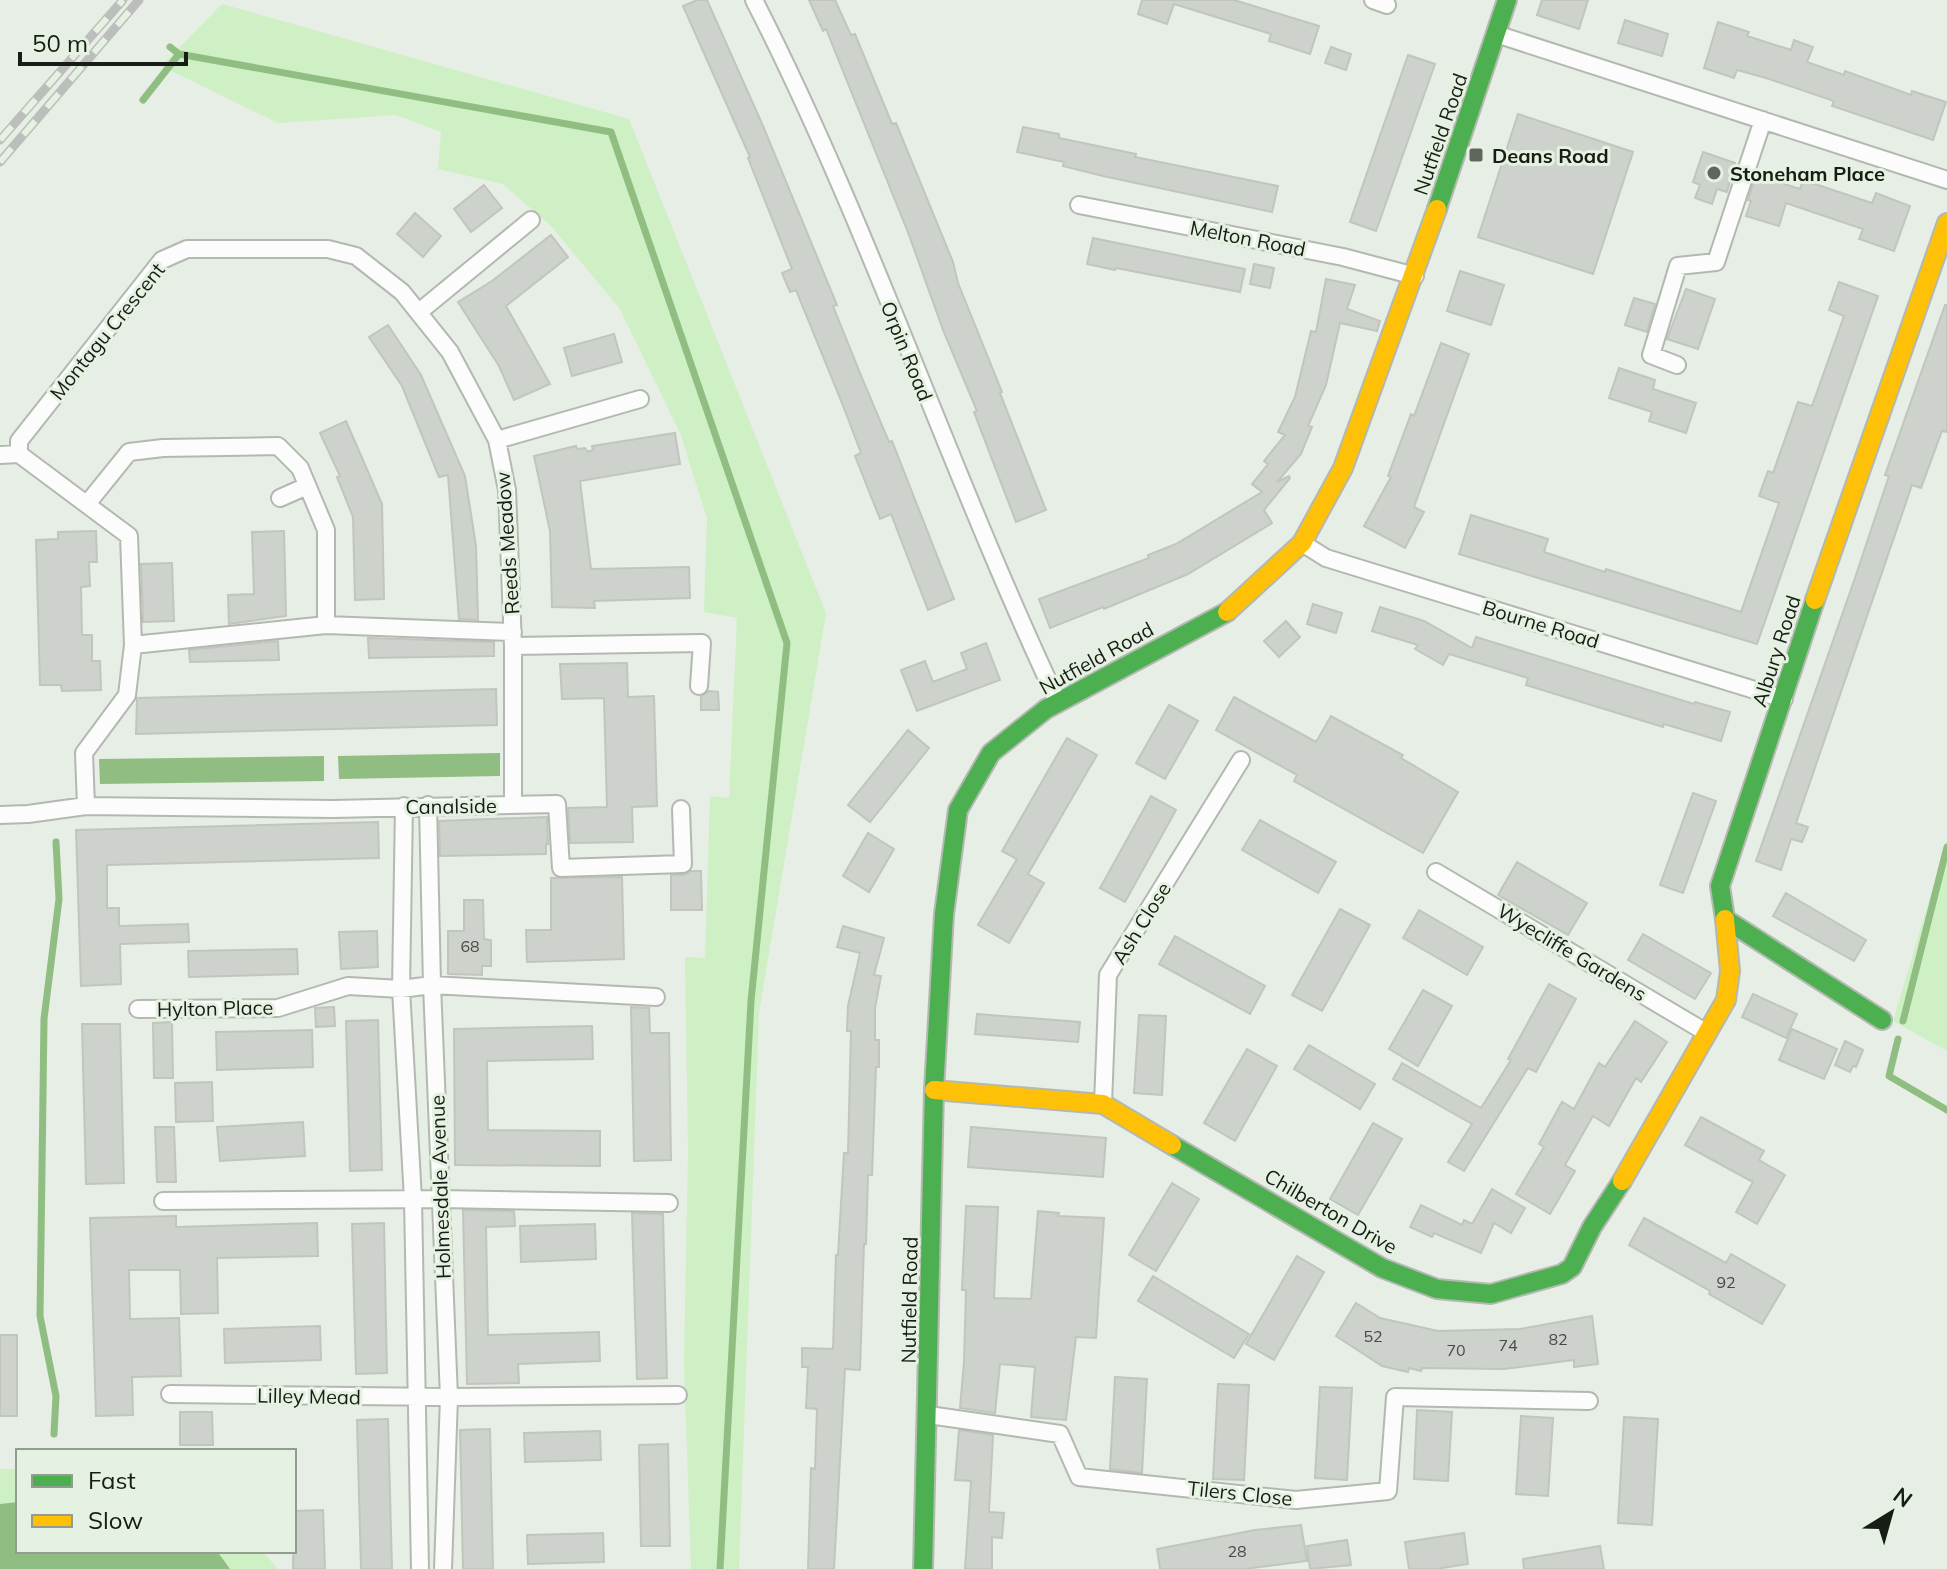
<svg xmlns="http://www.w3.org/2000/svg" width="1947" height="1569" font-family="Mulish,sans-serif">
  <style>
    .green { fill: #cef0c4 }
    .water { fill: #90be82 }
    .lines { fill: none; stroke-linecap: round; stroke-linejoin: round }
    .stream { stroke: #90be82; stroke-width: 7 }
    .building { fill: #cdd2cc; stroke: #c0c6be; stroke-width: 2 }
    .street-casing { stroke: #b3b9b1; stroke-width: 20 }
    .fast-casing { stroke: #b3b9b1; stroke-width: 22 }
    .slow-casing { stroke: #b3b9b1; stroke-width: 22 }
    .street { stroke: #fbfcfb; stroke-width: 16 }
    .fast { stroke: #4caf50; stroke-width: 18 }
    .slow { stroke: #ffc107; stroke-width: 18 }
    .rail-casing { stroke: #bcbebc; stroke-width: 9 }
    .rail { stroke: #e5f2e1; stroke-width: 6; stroke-dasharray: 18; stroke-linecap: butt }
    .poi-dot { fill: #60665e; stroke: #e5f2e1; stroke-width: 3 }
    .labels { text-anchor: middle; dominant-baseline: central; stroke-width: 6; stroke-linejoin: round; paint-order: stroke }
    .number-label { font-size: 16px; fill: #454a44 }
    .street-label { font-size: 20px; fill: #181c16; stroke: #e5f2e1 }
    .poi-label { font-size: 20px; font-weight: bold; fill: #181c16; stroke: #e5f2e1; text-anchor: start }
  </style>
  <rect width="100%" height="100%" fill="#e7eee5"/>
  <!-- green -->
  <path class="green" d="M222,4l407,115 197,494 -67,400 -20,556h-48l-7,-206 4,-209 -3,-197 20,1 5,-162 19,2 8,-180 -33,-6 3,-94 -27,-85 -60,-124 -68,-82 -49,-43 -65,-15 3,-37 -45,-17 -118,8 -117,-57z
    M1947,840v211l-54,-30z
    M0,1469h18v82h244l16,18h-278z"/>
  <!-- water -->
  <path class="water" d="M500,753v23l-161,3 -1,-23z
    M324,756v25l-224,3 -1,-25z
    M18,1502v49h199l13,18h-230v-65z"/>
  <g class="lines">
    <!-- stream -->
    <path class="stream" d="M179,54l432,78 176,511 -36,358 -31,568
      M143,100l36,-46 -9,-7
      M1903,1021l44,-174
      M1898,1039l-9,37 58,34
      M54,1434l2,-38 -16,-80 4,-297 15,-120 -3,-57"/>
  </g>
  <!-- building -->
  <path class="building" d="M697,0h10l56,126 74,179 -4,1 27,67 29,69 3,-1 62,158 -26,11 -37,-96 -11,5 -25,-63 6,-3 -19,-50 -46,-113 -6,2 -8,-19 10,-4 -44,-111 2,-1 -67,-151z
    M809,0h26l16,35 4,-1 37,90 4,-1 57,139 5,21 44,109 -2,1 46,117 -30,12 -42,-110 3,-1 -34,-81 -34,-95 -83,-206 -3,2z
    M1142,0h92l85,26 -9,28 -41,-13 2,-7 -97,-30 -7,20 -29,-10z
    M1542,0h46l-9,29 -42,-14z
    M1625,20l43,14 -6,22 -44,-13z
    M1718,22l31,10 -2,4 44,14 3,-10 19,7 -6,15 37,13 1,-4 66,24 1,-4 34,11 -13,38 -101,-34 2,-5 -68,-23 -29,-8 -3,8 -30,-10z
    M1331,47l20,7 -5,16 -21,-7z
    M1408,55l27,9 -59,167 -26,-9z
    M1518,114l115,38 -40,122 -115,-37z
    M1023,127l36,7v4l77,16 -1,3 143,29 -6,26 -169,-36 -40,-10 1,-4 -47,-10z
    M1703,152l32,11 -8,29 -10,-3 -5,15 -17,-6 5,-13 -7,-3z
    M1756,175l44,14 3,-9 69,23 4,-10 34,13 -16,45 -35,-12 4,-10 -77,-26 -7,23 -33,-10 5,-15 -3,-1z
    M484,185l18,23 -31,24 -17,-23z
    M415,213l26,23 -18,21 -26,-23z
    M551,235l17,22 -62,49 44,78 -36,16 -15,-34 -41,-64 34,-21z
    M1093,238l152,31 -5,23 -124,-24 -1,2 -28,-6z
    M1254,264l20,4 -4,20 -20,-4z
    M1460,271l44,14 -13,40 -44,-14z
    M1326,279l29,6 -8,24 33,12 -3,10 -37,-8 -14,62 -18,41 4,1 -11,27 -24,28 12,-6 1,2 -26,32 8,13 -84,51 -84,35 -1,-2 -53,21 -11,-29 110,-41 -1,-3 28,-11 86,-52 -10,-8 16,-20 -4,-3 21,-26 -7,-3 17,-35 16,-66 5,1z
    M1839,282l39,14 -121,348 -298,-90 12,-39 77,24 -4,13 61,20 1,-3 135,43 38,-109 -20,-7 9,-25 5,2 25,-71 14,4 32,-90 -15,-6z
    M1686,289l29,10 -17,50 -31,-10z
    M1634,298l21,6 -8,28 -22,-7z
    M1945,305h2v127l-5,-1 -21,57 -9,-3 -116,338 12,4 -6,15 -11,-3 -10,31 -25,-9 100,-286 33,-99 -4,-1z
    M388,325l33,50 44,101 11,70 2,74 -19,-1 -11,-144 -9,2 -37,-91 -33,-49z
    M614,334l8,28 -50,14 -8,-28z
    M1441,343l28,11 -55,153 10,5 -19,36 -41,-22 27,-49 -3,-1 23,-62 3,2z
    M1619,368l36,12 -2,9 43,14 -10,30 -37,-12 3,-9 -43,-14z
    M346,421l36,83 2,95 -29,1 -2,-83 -16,-40 3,-1 -20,-43z
    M675,433l5,31 -100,17 11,88 98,-2 1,31 -96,3 1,7 -43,-1 -2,-76 -16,-75 42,-10 1,3 8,-1 3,4 5,-2 -1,-4z
    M96,531l1,31h-8l1,24 -9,1 1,48h10v26h8l1,29 -39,1 -1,-6h-21l-4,-145 22,-1v-7z
    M284,531l2,85 -57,8 -1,-29 26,-1 -2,-62z
    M172,563l2,58 -31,1 -2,-58z
    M1313,604l29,9 -6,20 -29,-9z
    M1380,607l44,14 48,27 4,-11 218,67 1,-2 35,10 -9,29 -57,-17 -1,3 -137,-42 2,-7 -79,-24 -6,11 -28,-16 3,-4 -46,-14z
    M1286,621l14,16 -21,20 -15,-16z
    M368,638l126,4v14l-125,2z
    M278,641l1,19 -89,2 -1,-12z
    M986,643l14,37 -83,31 -16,-41 24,-9 8,21 34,-13 -6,-16z
    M627,663l1,34 26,-1 3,110 -25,1 1,35 -63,1 -2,-35 39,-1 -3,-109 -42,1 -2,-35z
    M496,689l1,36 -361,9 1,-36z
    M708,691l10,1 1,18h-18v-13z
    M1234,697l82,45 15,-26 72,39 -2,3 57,34 -35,61 -129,-72 3,-6 -81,-45z
    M1169,705l29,16 -33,58 -29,-16z
    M908,730l21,18 -59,74 -22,-17z
    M1067,738l30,17 -69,119 16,9 -35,60 -31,-18 39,-66 -15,-8z
    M1693,793l23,8 -33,92 -23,-8z
    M1151,796l25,14 -51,92 -25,-14z
    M547,817l1,27h-2v10l-106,2 -1,-35z
    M1260,820l76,42 -18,31 -76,-43z
    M378,822l1,36 -272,7v43h12v18l69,-2 1,18 -69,2 1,40 -40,2 -5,-156z
    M868,833l26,16 -25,43 -26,-16z
    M1517,862l70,41 -19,32 -70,-40z
    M691,871h10l1,39h-31v-35h13z
    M622,877l2,82 -97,3 -1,-32h25v-52z
    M1786,893l80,47 -12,21 -81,-45z
    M464,900h19l1,39 7,1v26h-9v9l-34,-1v-43h16z
    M1340,909l30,16 -48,86 -30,-16z
    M1419,910l64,37 -16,28 -64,-37z
    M843,926l41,12 -10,37 7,1 -6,32v32h4v27h-3l-4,108h-4l-2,69h-2l-4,126 -15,-1 -11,200h-26l3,-101 4,1 2,-60 -11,-1 2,-41h-6v-19l31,1 3,-94h2l6,-102h4l3,-122h-4l1,-25 12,-53 -23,-6z
    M377,931l1,36 -37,2 -2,-37z
    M1643,934l68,39 -16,26 -67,-39z
    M1175,936l90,50 -15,28 -91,-50z
    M297,949l1,25 -109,3 -1,-26z
    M1549,984l27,15 -40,73 -8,-4 -64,103 -16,-9 24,-38 -79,-45 9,-16 79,45 30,-48 -3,-1z
    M1423,990l29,16 -34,60 -29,-17z
    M1753,994l44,20 -11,24 -44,-21z
    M334,1007l1,19 -19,1 -1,-19z
    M631,1007l18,1 1,25h19l2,127 -37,1z
    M977,1014l103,8 -2,20 -103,-8z
    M1139,1015l27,1 -4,79 -28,-2z
    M378,1020l4,150 -32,1 -4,-150z
    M1635,1021l32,21 -26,40 -5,-4 -27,48 -16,-10 -28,49 10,6 -25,43 -34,-20 28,-47 -5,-3 23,-42 12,7 25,-46 6,4z
    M172,1022l1,56h-19l-1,-55z
    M82,1024h38l4,159 -38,1z
    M592,1026l1,33 -106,2 1,69 112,1v35l-145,-1 -1,-136z
    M1792,1029l45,20 -13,30 -45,-19z
    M312,1030l1,37 -96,3 -1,-38z
    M1845,1041l18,9 -7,17 -3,-1 -3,6 -15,-7z
    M1309,1045l66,39 -15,25 -66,-40z
    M1247,1049l30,17 -42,75 -31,-18z
    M212,1082l1,39 -37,1 -1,-39z
    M1701,1117l63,34 -5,9 26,15 -28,49 -21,-12 17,-30 -68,-37z
    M303,1122l2,34 -85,5 -3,-34z
    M1373,1123l29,16 -44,76 -28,-16z
    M155,1127h19l2,55h-19z
    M971,1127l135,11 -3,39 -135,-10z
    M1172,1183l27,16 -43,72 -27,-16z
    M1492,1189l33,19 -14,25 -17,-10 -13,30 -47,-20 -2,4 -22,-10 11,-22 41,20 2,-5 8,4z
    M966,1206l32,1 -4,91 37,1 7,-88 21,2 -1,3 46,2 -8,120 -20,-1 -10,83 -35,-3 4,-50 -35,-3 -5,49 -35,-5 4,-46 2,-72h-4z
    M463,1210l51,1 1,15 -29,1 2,108 111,-3 1,29 -82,3 1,19 -52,1z
    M632,1213l31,1 4,164 -30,1z
    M176,1216v11l141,-4 1,33 -101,2 1,55 -37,1 -1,-44h-51l1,49 49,-1 2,58 -49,1 1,38 -37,1 -6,-198z
    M1644,1218l82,45 5,-9 54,31 -23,39 -53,-30 1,-3 -81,-46z
    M384,1223l3,150 -31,1 -4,-150z
    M595,1224l1,35 -75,3 -1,-36z
    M1297,1256l27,16 -50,88 -28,-16z
    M1153,1276l96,58 -15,24 -96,-57z
    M1356,1303l24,15 58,13 82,-2 72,-13 6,48 -24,3v-7l-70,9 -82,-1 -1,3 -12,-3 -1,4 -26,-6 -46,-30z
    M320,1326l1,34 -96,3 -1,-34z
    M0,1335h17v81h-17z
    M1115,1377l32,2 -5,94 -32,-4z
    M1218,1384l31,1 -5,95 -31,-1z
    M1320,1387l32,1 -5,92 -32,-2z
    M1417,1410l35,2 -4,69 -34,-2z
    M180,1412h32l1,33h-33z
    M1521,1416l32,2 -5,78 -32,-2z
    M1624,1417l34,2 -6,106 -34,-2z
    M388,1419l4,150h-31l-4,-149z
    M490,1429l3,140h-30l-3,-139z
    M959,1430l34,5 -4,77 15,1 -2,25 -10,-1v32h-27l6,-88 -16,-1z
    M600,1431l1,29 -76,2 -1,-29z
    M668,1444l2,102h-29l-2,-101z
    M323,1510l2,59h-32l1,-58z
    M1301,1525l6,36 -63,8h-84l-3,-20 98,-19z
    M603,1533l1,29 -76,2 -1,-29z
    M1464,1533l4,31 -32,5h-27l-4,-27z
    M1347,1540l4,25 -41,4 -3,-23z
    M1600,1546l4,23h-80l-1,-10z"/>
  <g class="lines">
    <!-- street casing -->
    <g class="street-casing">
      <path id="street" d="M754,0c116,227 195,471 304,702
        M1373,0l14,5
        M1496,34l451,146
        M1079,205l264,52 72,19
        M419,312l112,-92
        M1677,365l-26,-10 27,-89 38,-4 47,-142
        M497,440l143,-41
        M19,454v-13l143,-181 25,-11h141l28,7 46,36 48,60 47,88 10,50 6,156
        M0,455l19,-1 110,82 4,109 -6,50 -43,58 2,53
        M280,498l27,-12
        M87,504l42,-52 34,-4 115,-2 22,22 26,62v95
        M1302,543l24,15 458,141
        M133,645l193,-20 187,7
        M428,805l4,180 17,412 -6,172
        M513,805v-159l189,-3 -3,43
        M404,806l-3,183 12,210 7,370
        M0,815l28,-1 58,-8 247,3 224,-5 4,64 122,-4 -2,-55
        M1436,872l271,161
        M138,1009l140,-1 70,-22 53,3 31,-4 224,12
        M1103,1104l5,-129 133,-215
        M163,1201l277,-2 229,4
        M170,1394l279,3 229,-2
        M929,1415l131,19 19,43 217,23 92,-9 7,-94 194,4"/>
    </g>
    <!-- fast casing -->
    <g class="fast-casing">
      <path id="fast" d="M1437,209l70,-209
        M1815,600l-95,286 5,33 157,101
        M1172,1145l210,123 55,21 54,5 71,-20 10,-7 20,-40 30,-46
        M923,1569l11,-479 10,-176 14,-104 33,-57 55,-44 181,-97"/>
    </g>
    <!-- slow casing -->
    <g class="slow-casing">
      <path id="slow" d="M1815,600l132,-377
        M1227,612l75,-69 41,-75 94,-259
        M934,1090l169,14 69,41
        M1622,1181l104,-181 4,-29 -5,-52"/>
    </g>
    <!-- street -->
    <use href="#street" class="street"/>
    <!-- fast -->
    <use href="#fast" class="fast"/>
    <!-- slow -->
    <use href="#slow" class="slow"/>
    <!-- rail casing -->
    <g class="rail-casing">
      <path id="rail" d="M0,140l123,-140
        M0,162l139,-162"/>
    </g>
    <!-- rail -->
    <use href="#rail" class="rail"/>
  </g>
  <!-- markers -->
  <g class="poi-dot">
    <rect x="1468" y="147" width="16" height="16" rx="4"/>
    <circle cx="1714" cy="173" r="8"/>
  </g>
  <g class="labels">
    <!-- number labels -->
    <g class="number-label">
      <text x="470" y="946">68</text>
      <text x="1726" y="1282">92</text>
      <text x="1373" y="1336">52</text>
      <text x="1558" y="1339">82</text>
      <text x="1508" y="1345">74</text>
      <text x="1456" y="1350">70</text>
      <text x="1237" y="1551">28</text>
    </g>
    <!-- street labels -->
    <g class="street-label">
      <text transform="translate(1440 134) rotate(-71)">Nutfield Road</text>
      <text transform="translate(1248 238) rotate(11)">Melton Road</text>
      <text transform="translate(107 331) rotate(-51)">Montagu Crescent</text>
      <text transform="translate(907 351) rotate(68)">Orpin Road</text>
      <text transform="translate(507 543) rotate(-94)">Reeds Meadow</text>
      <text transform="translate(1541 624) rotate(17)">Bourne Road</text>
      <text transform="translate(1776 651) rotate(-72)">Albury Road</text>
      <text transform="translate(1096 658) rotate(-29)">Nutfield Road</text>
      <text transform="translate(451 806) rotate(-1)">Canalside</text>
      <text transform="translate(1141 923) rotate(-58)">Ash Close</text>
      <text transform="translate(1572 952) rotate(31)">Wyecliffe Gardens</text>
      <text transform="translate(215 1008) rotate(-1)">Hylton Place</text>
      <text transform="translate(440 1187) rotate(-92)">Holmesdale Avenue</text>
      <text transform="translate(1331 1211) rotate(30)">Chilberton Drive</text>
      <text transform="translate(909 1300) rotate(-89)">Nutfield Road</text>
      <text transform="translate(309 1396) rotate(1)">Lilley Mead</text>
      <text transform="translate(1240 1493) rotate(6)">Tilers Close</text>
    </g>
    <!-- poi labels -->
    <g class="poi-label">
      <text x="1492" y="155">Deans Road</text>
      <text x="1730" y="173">Stoneham Place</text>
    </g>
  </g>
  <!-- legend -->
  <rect x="16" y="1449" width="280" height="104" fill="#e5f2e1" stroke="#939c90" stroke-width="2"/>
  <rect x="32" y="1475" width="40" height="12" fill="#4caf50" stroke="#939c90" stroke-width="2"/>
  <text x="88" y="1489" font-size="24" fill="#181c16">Fast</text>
  <rect x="32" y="1515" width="40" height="12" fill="#ffc107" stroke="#939c90" stroke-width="2"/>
  <text x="88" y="1529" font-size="24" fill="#181c16">Slow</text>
  <!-- north arrow -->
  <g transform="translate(1891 1513) rotate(37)" stroke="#e5f2e1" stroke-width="6" paint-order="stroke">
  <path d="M0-6L14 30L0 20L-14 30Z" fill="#181c16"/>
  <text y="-12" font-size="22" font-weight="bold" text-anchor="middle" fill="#181c16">N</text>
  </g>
  <!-- scale -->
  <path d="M20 52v12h166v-12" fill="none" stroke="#181c16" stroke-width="4"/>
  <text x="32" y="52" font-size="24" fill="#181c16" stroke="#e5f2e1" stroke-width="6" paint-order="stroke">50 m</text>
</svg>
